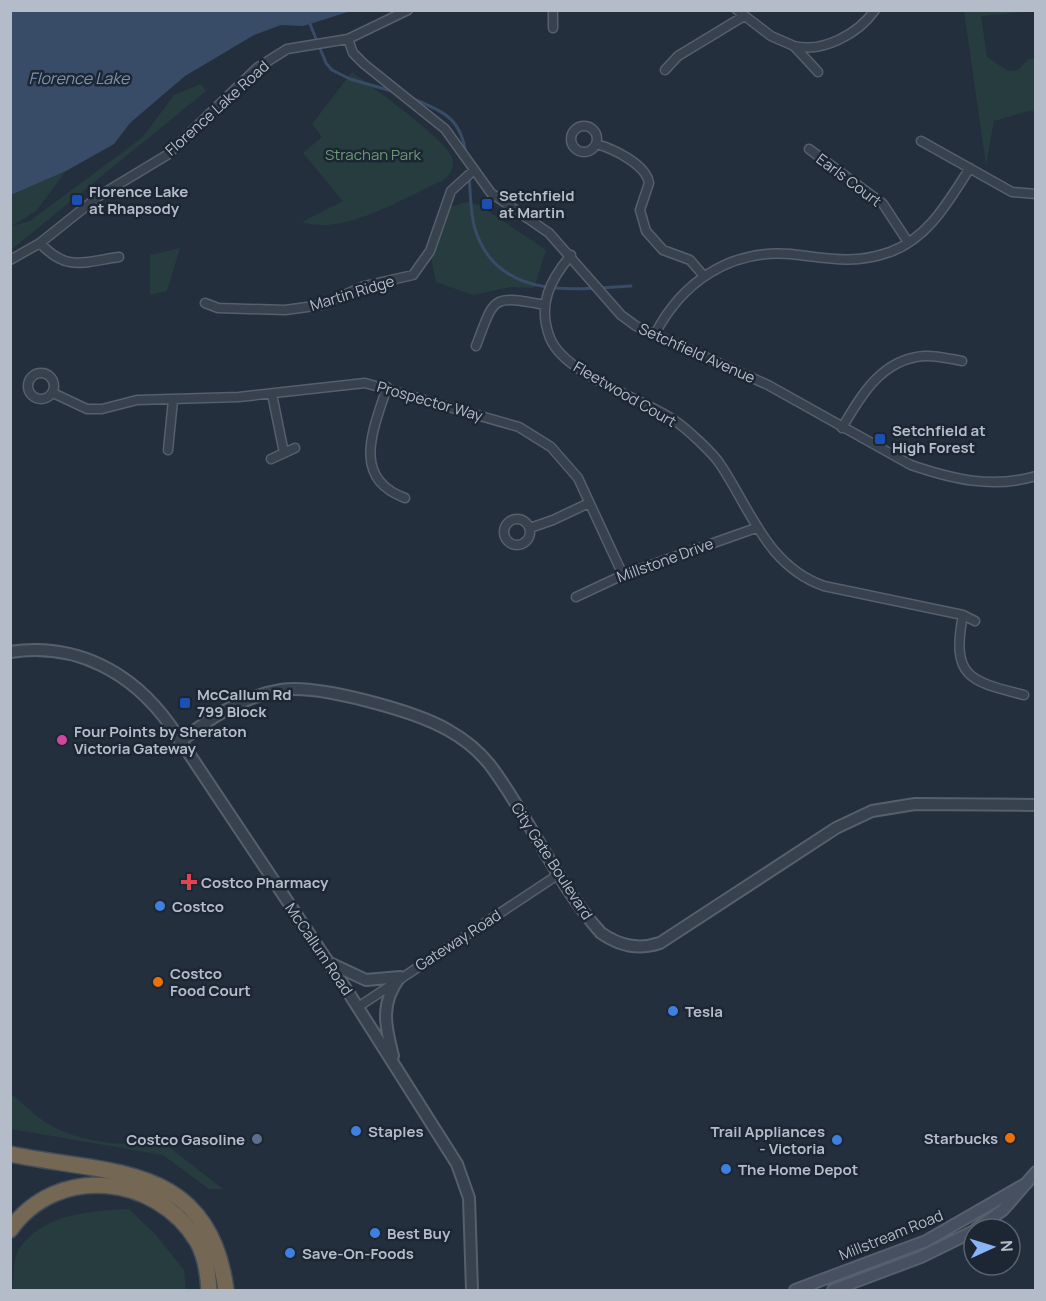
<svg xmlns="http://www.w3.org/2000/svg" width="1046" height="1301" font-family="Manrope,sans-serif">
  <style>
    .green { fill: #263c3f }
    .water { fill: #394c67 }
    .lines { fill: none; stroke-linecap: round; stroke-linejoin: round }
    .stream { stroke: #394c67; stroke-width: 3 }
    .minor-casing { stroke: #565f6c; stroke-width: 11 }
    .tertiary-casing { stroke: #565f6c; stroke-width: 14 }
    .secondary-casing { stroke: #565f6c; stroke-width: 14 }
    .motorway-casing { stroke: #434c59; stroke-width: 18 }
    .minor { stroke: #38414e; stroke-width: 8 }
    .tertiary { stroke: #38414e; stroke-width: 10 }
    .secondary { stroke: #465061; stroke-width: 10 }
    .motorway { stroke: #746855; stroke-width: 15 }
    .transit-dot { fill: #1a4fb4; stroke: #1d2633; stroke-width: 2 }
    .hotel-dot { fill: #d1479c; stroke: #1d2633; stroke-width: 2 }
    .health-dot { fill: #e0444e; stroke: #1d2633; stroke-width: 2 }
    .shop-dot { fill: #3f7fe0; stroke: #1d2633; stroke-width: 2 }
    .food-dot { fill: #e8710a; stroke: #1d2633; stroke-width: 2 }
    .service-dot { fill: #5c6f8a; stroke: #1d2633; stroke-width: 2 }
    .labels { text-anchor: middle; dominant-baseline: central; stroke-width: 5; stroke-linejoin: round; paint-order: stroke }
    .street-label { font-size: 15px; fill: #b4bcc9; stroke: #1d2633 }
    .park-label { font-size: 15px; fill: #6b9a76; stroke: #1d2633 }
    .poi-label { font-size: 15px; font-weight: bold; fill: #b4bcc9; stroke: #1d2633; text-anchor: start }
    .water-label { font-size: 16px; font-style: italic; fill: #7c92b1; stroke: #1d2633 }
  </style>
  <rect width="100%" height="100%" fill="#242f3e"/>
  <!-- green -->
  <path class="green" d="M964,11h71l-54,5 6,41 21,14 10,-1 10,-11h8l-1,54 -3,-3 -38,11 -8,44z
    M352,72c19,14 93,67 100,85 3,10 -2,19 -10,24 -39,17 -98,55 -140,41l41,-21 -40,-48 19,-16 -10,-13z
    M201,84l5,7 -195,159v-55l55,-24 -30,40 -24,15 18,-5 113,-84 31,-42z
    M467,202l12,3 67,45 -12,38 -23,-1 -38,8 -37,-13 -5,-24 19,-51z
    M180,248l-13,43 -17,4v-40z
    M10,1093c13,10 26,24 40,32 34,19 77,21 114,18l59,46h-14l-46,-34 -152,-26z
    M129,1209l27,26 28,35 2,20h-174c2,-11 1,-32 7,-41 25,-36 71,-38 110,-40z"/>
  <!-- water -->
  <path class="water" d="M11,10h340v1l-48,15 -22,-1 -27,10 -69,41 -55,47 -16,21 -48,27 -55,24z"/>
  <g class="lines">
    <!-- stream -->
    <path class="stream" d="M310,24l16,39 6,7 18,9 45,13
      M412,98c32,15 48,18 54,56
      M469,178c2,17 1,35 6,51 17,55 69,63 119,59
      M600,288l31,-2"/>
    <!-- minor casing -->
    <g class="minor-casing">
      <path id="minor" d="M553,10v18
        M737,10l34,26 23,10 24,26
        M348,39l5,14 11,11 81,65 46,64 58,40 72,82 15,11 132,59 143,80c41,14 81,24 125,11
        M794,46c29,7 64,-12 81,-36
        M665,70l13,-14 66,-40
        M571 139a13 13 0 1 1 26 0a13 13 0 1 1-26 0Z
        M921,141l91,51 24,2
        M597,144c16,5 49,20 52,39l-9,27 6,21 17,19 27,10 13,15
        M809,149l74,55 25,38
        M40,243c26,29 44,19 79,14
        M571,255c-21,25 -34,50 -21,83 15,37 92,60 124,82 13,9 38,32 46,44 31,46 47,102 104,122l139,29 12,6
        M10,260l30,-17 59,-47 68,-41 90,-87 30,-19 61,-10 60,-29
        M205,303l13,5 67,2 37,-5 42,-19 49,-11 17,-24 21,-60 23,-21
        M655,334c27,-52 75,-85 136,-80 36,4 62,11 99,-2 39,-14 59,-52 80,-84
        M476,346c19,-50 15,-51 69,-41
        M28 386a13 13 0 1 1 26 0a13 13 0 1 1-26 0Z
        M387,387c-13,41 -37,91 18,111
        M53,393l34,16h15l35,-9 102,-3 126,-14 154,44 32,20 27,31 45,97
        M272,394l12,59
        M842,428c19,-33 40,-69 82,-72 12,-1 26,3 38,5
        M168,450l5,-50
        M271,459l24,-11
        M504 532a13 13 0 1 1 26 0a13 13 0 1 1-26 0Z
        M530,528l23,-8 36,-17
        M576,597l47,-22 133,-47
        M963,615c-12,62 6,66 61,80
        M358,1007l201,-133"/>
    </g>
    <!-- tertiary casing -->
    <g class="tertiary-casing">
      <path id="tertiary" d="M10,652c66,-10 122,20 160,73l180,270 107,169 12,34 3,92
        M180,742c29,-24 64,-46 101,-52 37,-6 134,21 167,40 16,9 31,21 42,35 40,53 66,118 111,168 19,13 37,17 59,10l176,-115 36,-17 43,-7 121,1
        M332,964l34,16 34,-3
        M393,1056c-8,-31 -13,-53 7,-79"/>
    </g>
    <!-- secondary casing -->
    <g class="secondary-casing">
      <path id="secondary" d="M976,1229l27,-19 33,-38
        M795,1290l131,-49 101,-58
        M833,1290l88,-33 53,-26"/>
    </g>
    <!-- motorway casing -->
    <g class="motorway-casing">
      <path id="motorway" d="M10,1154c98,21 199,7 216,136
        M10,1230c47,-67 147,-55 187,11 9,15 11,33 12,49"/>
    </g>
    <!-- minor -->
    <use href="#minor" class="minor"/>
    <!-- tertiary -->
    <use href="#tertiary" class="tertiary"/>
    <!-- secondary -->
    <use href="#secondary" class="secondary"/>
    <!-- motorway -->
    <use href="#motorway" class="motorway"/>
  </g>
  <!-- markers -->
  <g class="transit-dot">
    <rect x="71" y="194" width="12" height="12" rx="3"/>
    <rect x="481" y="198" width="12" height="12" rx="3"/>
    <rect x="874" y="433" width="12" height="12" rx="3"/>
    <rect x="179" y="697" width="12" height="12" rx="3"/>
  </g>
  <circle class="hotel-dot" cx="62" cy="740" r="6"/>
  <path class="health-dot" d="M186 873h6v6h6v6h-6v6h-6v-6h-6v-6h6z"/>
  <g class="shop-dot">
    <circle cx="160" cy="906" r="6"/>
    <circle cx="673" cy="1011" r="6"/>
    <circle cx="356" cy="1131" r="6"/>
    <circle cx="837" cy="1140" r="6"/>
    <circle cx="726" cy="1169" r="6"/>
    <circle cx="375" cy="1233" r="6"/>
    <circle cx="290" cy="1253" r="6"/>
  </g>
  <g class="food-dot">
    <circle cx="158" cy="982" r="6"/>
    <circle cx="1010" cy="1138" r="6"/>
  </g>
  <circle class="service-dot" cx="257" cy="1139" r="6"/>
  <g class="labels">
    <!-- street labels -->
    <g class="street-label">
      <text transform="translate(217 108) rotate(-42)">Florence Lake Road</text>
      <text transform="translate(849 180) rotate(37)">Earls Court</text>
      <text transform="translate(352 293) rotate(-17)">Martin Ridge</text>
      <text transform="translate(697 353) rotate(24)">Setchfield Avenue</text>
      <text transform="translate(625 394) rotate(30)">Fleetwood Court</text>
      <text transform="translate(430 401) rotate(16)">Prospector Way</text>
      <text transform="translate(665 560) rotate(-20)">Millstone Drive</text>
      <text transform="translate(552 861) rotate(57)">City Gate Boulevard</text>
      <text transform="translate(458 940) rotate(-33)">Gateway Road</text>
      <text transform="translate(319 949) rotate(56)">McCallum Road</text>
      <text transform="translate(891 1235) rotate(-22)">Millstream Road</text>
    </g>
    <!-- park labels -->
    <g class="park-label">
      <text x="373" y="154">Strachan Park</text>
    </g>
    <!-- poi labels -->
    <g class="poi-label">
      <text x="89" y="191">Florence Lake<tspan x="89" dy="17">at Rhapsody</tspan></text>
      <text x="499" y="195">Setchfield<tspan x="499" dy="17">at Martin</tspan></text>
      <text x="892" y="430">Setchfield at<tspan x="892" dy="17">High Forest</tspan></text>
      <text x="197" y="694">McCallum Rd<tspan x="197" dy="17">799 Block</tspan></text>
      <text x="74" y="731">Four Points by Sheraton<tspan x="74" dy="17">Victoria Gateway</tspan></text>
      <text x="201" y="882">Costco Pharmacy</text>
      <text x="172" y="906">Costco</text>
      <text x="170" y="973">Costco<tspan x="170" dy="17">Food Court</tspan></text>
      <text x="685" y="1011">Tesla</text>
      <text x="368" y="1131">Staples</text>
      <text x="825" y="1131" text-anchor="end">Trail Appliances<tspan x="825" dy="17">- Victoria</tspan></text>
      <text x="998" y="1138" text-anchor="end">Starbucks</text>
      <text x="245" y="1139" text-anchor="end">Costco Gasoline</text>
      <text x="738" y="1169">The Home Depot</text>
      <text x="387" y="1233">Best Buy</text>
      <text x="302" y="1253">Save-On-Foods</text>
    </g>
    <!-- water labels -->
    <g class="water-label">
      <text x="79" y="78">Florence Lake</text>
    </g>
  </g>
  <!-- border -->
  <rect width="1046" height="1301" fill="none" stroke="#b4bcc9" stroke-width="24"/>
  <!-- north arrow -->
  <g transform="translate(992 1247) rotate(86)"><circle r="28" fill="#1d2633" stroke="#59626f" stroke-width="1.5"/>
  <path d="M0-4.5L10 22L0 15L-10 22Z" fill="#8ab4f8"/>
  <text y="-9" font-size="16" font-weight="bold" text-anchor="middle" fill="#b4bcc9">N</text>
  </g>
</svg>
